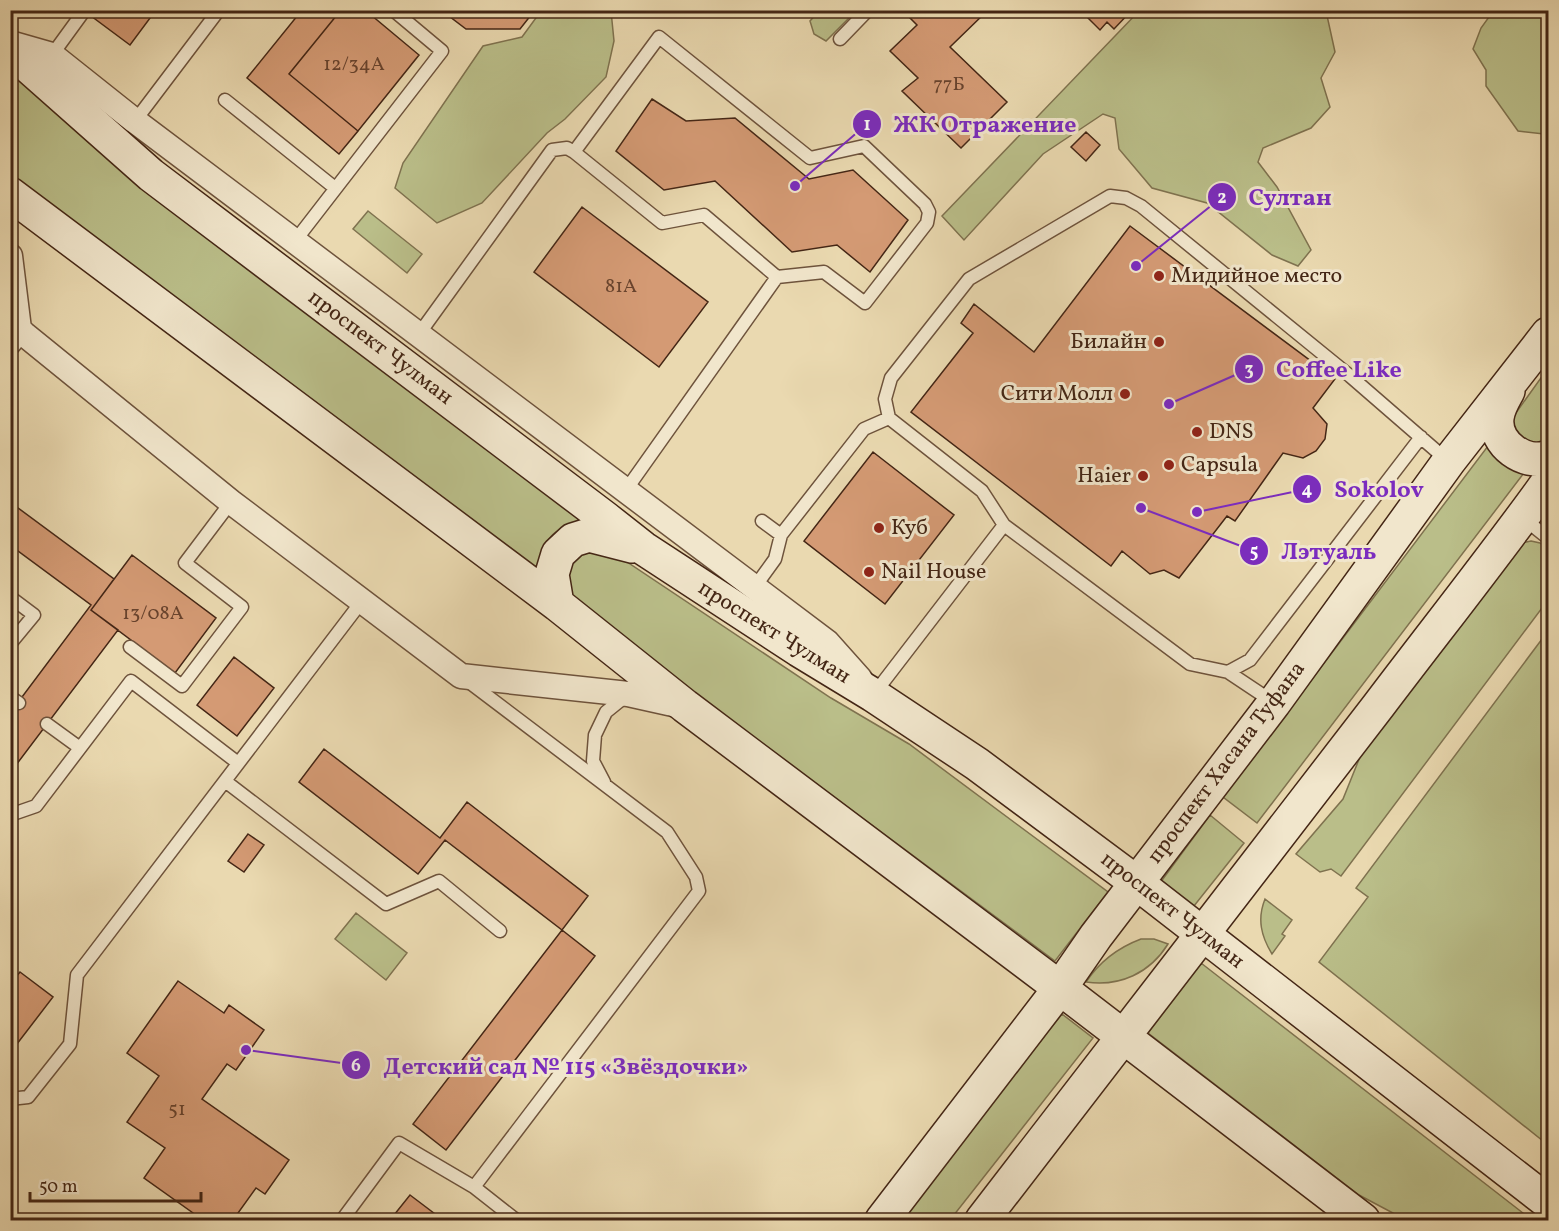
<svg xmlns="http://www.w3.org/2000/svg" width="1559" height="1231" font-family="Vollkorn,serif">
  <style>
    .green { fill: #babe89; stroke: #7f724f; stroke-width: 1.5 }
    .building { fill: #d49a74; stroke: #442615; stroke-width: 1.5 }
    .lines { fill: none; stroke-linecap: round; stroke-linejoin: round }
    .lane-casing { stroke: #6e533c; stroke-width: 15 }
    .street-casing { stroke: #6e533c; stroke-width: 27 }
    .secondary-casing { stroke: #442615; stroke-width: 36 }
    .lane { stroke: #f1e6cc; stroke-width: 12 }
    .street { stroke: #f1e6cc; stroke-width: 24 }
    .secondary { stroke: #f1e6cc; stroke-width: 33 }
    .poi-dot { fill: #8f2418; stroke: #f1e6cc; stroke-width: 2 }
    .labels { text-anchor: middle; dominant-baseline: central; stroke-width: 6; stroke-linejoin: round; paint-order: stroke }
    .number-label { font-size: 20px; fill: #68432d }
    .poi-label { font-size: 22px; fill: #442615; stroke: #f1e6cc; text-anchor: start }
    .street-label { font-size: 22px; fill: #442615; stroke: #f1e6cc }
    .leader { fill: none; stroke: #7b2cbf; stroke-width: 2 }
    .callout-dot { fill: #7b2cbf; stroke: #f1e6cc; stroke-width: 2 }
    .mark-label { font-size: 18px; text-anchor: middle; font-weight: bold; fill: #fff }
    .callout-label { font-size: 24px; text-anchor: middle; font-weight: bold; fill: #7b2cbf; stroke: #f1e6cc; stroke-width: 6; stroke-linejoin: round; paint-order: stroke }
  </style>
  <rect width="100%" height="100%" fill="#ead9b0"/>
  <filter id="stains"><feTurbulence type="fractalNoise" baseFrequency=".00333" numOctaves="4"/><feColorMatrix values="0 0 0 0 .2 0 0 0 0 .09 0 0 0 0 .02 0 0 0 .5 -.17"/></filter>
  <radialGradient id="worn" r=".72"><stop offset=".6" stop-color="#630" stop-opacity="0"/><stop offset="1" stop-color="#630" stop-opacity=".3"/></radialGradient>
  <!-- green -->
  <path class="green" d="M1140,10l186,1 9,41 -14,26 9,29 -19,21 -48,20 -5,14 19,25 34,63 -13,16 -26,-11 -65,-52 -55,-15 -33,-39 -4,-31 -12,-4 -60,40 -79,86 -22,-24z
    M1494,10l54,1v120l-4,3 -26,-3 -32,-45v-16l-13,-21 8,-21z
    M541,11h70l3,30 -8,36 -41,42 -18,14 -65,70 -45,20 -42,-35 8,-25 80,-117 39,-9z
    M819,11v-1l37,1 -30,30 -12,-7 -4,-13z
    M14,76l570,443c-32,10 -44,21 -45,56l-528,-399 -1,-81z
    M368,211l54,43 -15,19 -54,-44z
    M1548,368v67l-8,11h-12l-16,-15 1,-14z
    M1491,442l36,27 -270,354 -34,-26z
    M1531,541l9,2 8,6v51l-207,276 -10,-7 -11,3 -24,-18 47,-55 23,-57 156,-199z
    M599,549l16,5 216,144 78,46 199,148 -53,69 -477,-354 -11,-14 3,-31 13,-10z
    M1548,631v514l-229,-183 49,-65 -12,-9z
    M1210,815l34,28 -54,68 -33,-24z
    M1265,899l27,21 -10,14 3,2 -13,18c-11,-18 -15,-35 -7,-55z
    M356,913l51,40 -21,27 -51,-41z
    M1141,939h13l14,5c-18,29 -48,43 -82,38 14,-21 31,-34 55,-43z
    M1201,963l331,257h-126l-47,-25 -211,-162z
    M1062,1014l31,24 -143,182h-54z"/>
  <!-- building -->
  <path class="building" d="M83,10h73l-26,35z
    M302,10h39l-52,64 69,57 -19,23 -92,-76z
    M341,10h24l54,45 -61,76 -69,-57z
    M447,10h88l-15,19h-54l-21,-16z
    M902,10l85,1 -37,36 57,55 -46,46 -59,-57 16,-13 -28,-27 27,-26z
    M1080,10h52l-18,19 -7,-7 -7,8z
    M652,99l34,22 49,-3 74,61 44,-9 55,50 -38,52 -33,-27 -45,7 -77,-71 -51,9 -48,-39z
    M1086,132l14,13 -14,16 -15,-14z
    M582,207l126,95 -49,65 -125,-95z
    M1130,226l205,153 -22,29 14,16 -2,15 -9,12 -13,7 -20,-5 -48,68 -8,-5 -48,62 -15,-8 -14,4 -28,-23 -11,15 -200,-154 62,-79 -12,-10 13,-19 60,48z
    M873,452l81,63 -69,89 -81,-63z
    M10,502l104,77 -23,31 27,20 -108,143v-60l81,-108 -81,-60z
    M132,555l84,63 -41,55 -84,-63z
    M234,657l40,31 -37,48 -40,-31z
    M324,749l116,89 27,-36 121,94 -26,34 -117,-90 -27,34 -119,-92z
    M248,834l16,11 -20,27 -16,-11z
    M562,930l33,26 -149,194 -33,-26z
    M20,972l33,25 -43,56v-69z
    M178,981l46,32 5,-8 35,25 -28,40 -9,-6 -25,35 87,61 -24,34 -9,-6 -23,32h-30l-59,-42 21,-30 -38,-26 32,-46 -32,-23z
    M410,1195l33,25h-53z"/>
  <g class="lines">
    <!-- lane casing -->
    <g class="lane-casing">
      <path id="lane" d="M840,39l28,-29
        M52,55l32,-44
        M225,100l110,88
        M135,121l84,-111
        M295,241l147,-190 -49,-41
        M419,334l133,-184 15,-2 7,4
        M10,351l14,-17
        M626,490l151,-213 47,-5 41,31 62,-80 2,-11 -4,-8 -61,-58 -54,12 -151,-121 -85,115 88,71 42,-8 73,62
        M1523,518l25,20
        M762,521l19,14
        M1004,525l-22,-34 -93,-73 -4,-19 6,-21 78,-99 141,-83 16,2 15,8 209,170 98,85
        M754,588l21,-29 6,-24 83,-106 25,-11
        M10,597l24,18 -24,29
        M130,647l52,39 60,-79 -57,-44 46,-61
        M1228,672l22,-12 171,-223
        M469,682l198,150 29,45 3,14 -225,296 42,33
        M874,694l130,-169 186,139 38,8 45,30
        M10,697l9,6
        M47,724l33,24
        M225,781l161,123 53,-23 61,50
        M604,782l-11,-21 2,-26 11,-23 21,-17
        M10,815l26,-9 95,-125 107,82
        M10,1099l18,-2 42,-53 7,-69 285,-374
        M342,1220l57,-77 75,44"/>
    </g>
    <!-- street casing -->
    <g class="street-casing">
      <path id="street" d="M10,43l42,12 83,66 692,521 33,37
        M10,256l9,73 5,5 207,168 230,174 167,18 54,12"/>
    </g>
    <!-- secondary casing -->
    <g class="secondary-casing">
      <path id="secondary" d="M10,50l141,125 454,343 38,30 156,102 74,45 104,69 160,119 411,319
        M10,194l547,410 128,102 375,282 303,232
        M1508,391c-5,9 -10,17 -11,27 -3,26 28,48 51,39
        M557,604l-5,-30 6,-20 15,-14 16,-5 43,11
        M882,1220l178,-232 36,-52 178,-233 175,-242 99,-127
        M982,1220c132,-172 265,-343 397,-515 56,-74 115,-148 169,-223"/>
    </g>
    <!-- lane -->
    <use href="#lane" class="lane"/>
    <!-- street -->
    <use href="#street" class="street"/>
    <!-- secondary -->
    <use href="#secondary" class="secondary"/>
  </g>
  <!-- markers -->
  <g class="poi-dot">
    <circle cx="1159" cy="276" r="6"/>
    <circle cx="1159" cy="342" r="6"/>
    <circle cx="1125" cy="394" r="6"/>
    <circle cx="1197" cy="432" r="6"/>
    <circle cx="1169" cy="465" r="6"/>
    <circle cx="1143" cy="476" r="6"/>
    <circle cx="879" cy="528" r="6"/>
    <circle cx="869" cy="572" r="6"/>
  </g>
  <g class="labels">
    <!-- number labels -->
    <g class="number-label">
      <text x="354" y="65">12/34А</text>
      <text x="949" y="85">77Б</text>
      <text x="621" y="287">81А</text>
      <text x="153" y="614">13/08А</text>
      <text x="177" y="1110">51</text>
    </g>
    <!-- poi labels -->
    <g class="poi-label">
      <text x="1171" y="276">Мидийное место</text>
      <text x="1147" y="342" text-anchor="end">Билайн</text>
      <text x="1113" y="394" text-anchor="end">Сити Молл</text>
      <text x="1209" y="432">DNS</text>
      <text x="1181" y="465">Capsula</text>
      <text x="1131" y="476" text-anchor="end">Haier</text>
      <text x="891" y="528">Куб</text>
      <text x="881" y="572">Nail House</text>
    </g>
    <!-- street labels -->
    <g class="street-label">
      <text transform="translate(380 348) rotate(37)">проспект Чулман</text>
      <text transform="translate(774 633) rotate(32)">проспект Чулман</text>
      <text transform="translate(1227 763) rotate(-53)">проспект Хасана Туфана</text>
      <text transform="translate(1172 911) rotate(38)">проспект Чулман</text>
    </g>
  </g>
  <!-- callouts -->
  <path class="leader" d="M795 186L867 124M1136 266L1222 197M1169 404L1249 369M1197 512L1307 489M1141 508L1254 551M246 1050L356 1065"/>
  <g class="callout-dot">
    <circle cx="795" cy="186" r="6"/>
    <circle cx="1136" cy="266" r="6"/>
    <circle cx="1169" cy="404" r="6"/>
    <circle cx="1197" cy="512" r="6"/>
    <circle cx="1141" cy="508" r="6"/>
    <circle cx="246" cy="1050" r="6"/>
    <circle cx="867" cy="124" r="15"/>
    <circle cx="1222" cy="197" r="15"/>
    <circle cx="1249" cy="369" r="15"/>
    <circle cx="1307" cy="489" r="15"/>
    <circle cx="1254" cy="551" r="15"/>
    <circle cx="356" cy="1065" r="15"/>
  </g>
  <g class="mark-label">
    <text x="867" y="130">1</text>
    <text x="1222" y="203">2</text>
    <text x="1249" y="375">3</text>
    <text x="1307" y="495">4</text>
    <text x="1254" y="557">5</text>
    <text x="356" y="1071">6</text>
  </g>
  <g class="callout-label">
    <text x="985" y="132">ЖК Отражение</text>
    <text x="1290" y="205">Султан</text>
    <text x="1339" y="377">Coffee Like</text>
    <text x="1379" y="497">Sokolov</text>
    <text x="1329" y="559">Лэтуаль</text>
    <text x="566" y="1074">Детский сад № 115 «Звёздочки»</text>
  </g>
  <!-- margin -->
  <rect width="1559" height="1231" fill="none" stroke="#ead9b0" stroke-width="36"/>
  <rect x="12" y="12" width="1535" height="1207" fill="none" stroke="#442615" stroke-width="3"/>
  <rect x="18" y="18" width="1523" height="1195" fill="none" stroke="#442615" stroke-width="1.5"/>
  <!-- scale -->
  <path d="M30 1192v9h171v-9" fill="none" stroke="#442615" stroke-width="3"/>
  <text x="39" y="1192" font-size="18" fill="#442615" stroke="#f1e6cc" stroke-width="4.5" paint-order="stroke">50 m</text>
  <rect width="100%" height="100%" filter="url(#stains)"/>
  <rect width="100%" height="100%" fill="url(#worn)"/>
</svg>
